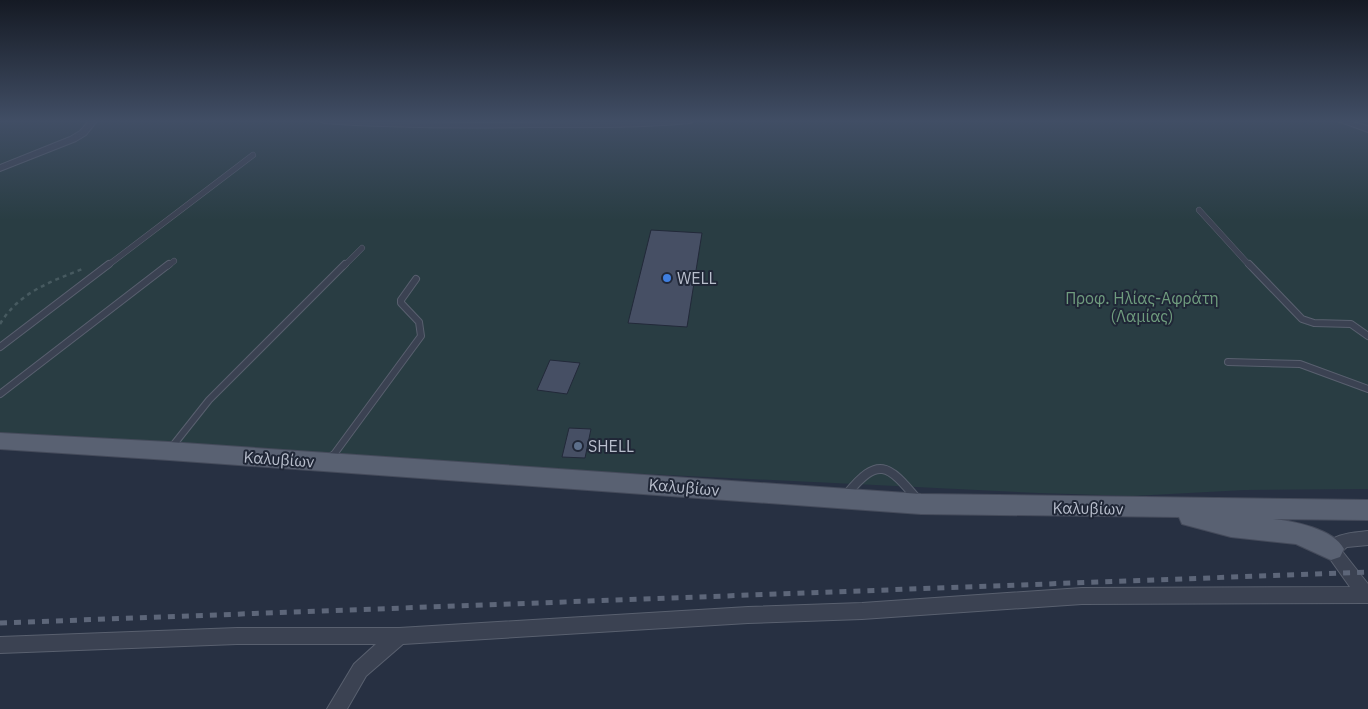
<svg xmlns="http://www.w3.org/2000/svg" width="1368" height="709" font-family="'IBM Plex Sans',sans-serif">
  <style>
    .green { fill: #293d43 }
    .building { fill: #464f64; stroke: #222939 }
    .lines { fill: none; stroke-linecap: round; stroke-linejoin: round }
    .lane-far2-casing { stroke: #59606f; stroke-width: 6 }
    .lane-far1-casing { stroke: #59606f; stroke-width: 8 }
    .lane-casing { stroke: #59606f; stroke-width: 10 }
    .street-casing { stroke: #59606f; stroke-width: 2 }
    .primary-casing { stroke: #454b5b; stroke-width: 2 }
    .path { stroke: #475a60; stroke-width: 2.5; stroke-dasharray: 4 4; stroke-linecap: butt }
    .lane-far2 { stroke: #3b4252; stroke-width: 5 }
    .lane-far1 { stroke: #3b4252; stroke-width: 6 }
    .lane { stroke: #3b4252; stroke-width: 8 }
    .street { fill: #3b4252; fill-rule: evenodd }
    .primary { fill: #596172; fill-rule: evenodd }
    .rail { stroke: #5d6679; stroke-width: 5; stroke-dasharray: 7 7; stroke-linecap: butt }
    .shop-dot { fill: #3f7fe0; stroke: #202737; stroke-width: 2 }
    .service-dot { fill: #5c6f8a; stroke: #202737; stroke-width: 2 }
    .labels { text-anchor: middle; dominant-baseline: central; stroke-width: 4; stroke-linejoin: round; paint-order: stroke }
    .poi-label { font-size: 16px; fill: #b8becc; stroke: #202737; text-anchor: start }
    .park-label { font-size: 16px; fill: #6f9c7e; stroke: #202737 }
    .street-label { font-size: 16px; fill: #b8becc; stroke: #202737 }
  </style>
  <rect width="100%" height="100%" fill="#273042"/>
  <!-- green -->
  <path class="green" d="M0,121h1368v368l-123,1 -112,6 -95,-3 -495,-24 -543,-35z"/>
  <!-- building -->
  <path class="building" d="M651,230l51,3 -15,94 -59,-4z
    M550,360l30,3 -13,31 -30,-4z
    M569,428l22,1 -6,29 -23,-1z"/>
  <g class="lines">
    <!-- lane-far2 casing -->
    <g class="lane-far2-casing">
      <path id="lane-far2" d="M1199,210l51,56
        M107,266l146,-111
        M168,266l6,-5
        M344,266l18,-18"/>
    </g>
    <!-- lane-far1 casing -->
    <g class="lane-far1-casing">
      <path id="lane-far1" d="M1249,264l53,55 12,4 37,1 17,12
        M0,347l109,-83
        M1228,362l72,2 68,25
        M0,394l169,-130
        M171,448l38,-48 136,-136
        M332,457l89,-121 -2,-14 -18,-19v-3l15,-21"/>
    </g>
    <!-- lane casing -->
    <g class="lane-casing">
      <path id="lane" d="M330,460l3,-4
        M847,494c31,-38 41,-30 70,5"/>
    </g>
    <!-- street casing -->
    <g class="street-casing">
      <path id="street" d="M89,121h8l-11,14 -10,6 -76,30v-6l70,-28 10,-6z
        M320,121l159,2 215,-2 -4,2c-53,5 -107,4 -160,4 -69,1 -137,1 -206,-4z
        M1338,121h11l19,5v6z
        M1368,531v14l-21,2 -5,4 26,33v19l-286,1 -220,15 -114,4 -345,21 -37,32 -19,33h-20l27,-45 22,-20h-139l-237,9v-16l237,-9h162l349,-21 114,-4 220,-15 268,-1 -27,-38c8,-16 30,-16 45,-18z"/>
    </g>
    <!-- primary casing -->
    <g class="primary-casing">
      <path id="primary" d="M0,433l169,9 752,52 447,6v20l-95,-1c20,2 61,10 71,30l-4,8 -9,3 -35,-16 -65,-7 -49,-13 -3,-7 -258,-3 -752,-54 -169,-11z"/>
    </g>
    <!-- path -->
    <path class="path" d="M0,324c19,-32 52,-43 85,-56"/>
    <!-- lane-far2 -->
    <use href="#lane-far2" class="lane-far2"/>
    <!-- lane-far1 -->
    <use href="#lane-far1" class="lane-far1"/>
    <!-- lane -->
    <use href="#lane" class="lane"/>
    <!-- street -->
    <use href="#street" class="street"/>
    <!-- primary -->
    <use href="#primary" class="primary"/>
    <!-- rail -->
    <path class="rail" d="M0,623l1368,-51"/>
  </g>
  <!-- sky -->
  <linearGradient id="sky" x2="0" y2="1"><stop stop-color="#151a24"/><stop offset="0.55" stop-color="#414e65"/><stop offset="1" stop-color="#414e65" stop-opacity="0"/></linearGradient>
  <rect width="1368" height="220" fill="url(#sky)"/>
  <!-- markers -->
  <circle class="shop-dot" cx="667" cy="278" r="5"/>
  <circle class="service-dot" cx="578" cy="446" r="5"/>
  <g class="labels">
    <!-- poi labels -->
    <g class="poi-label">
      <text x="677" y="278">WELL</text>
      <text x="588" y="446">SHELL</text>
    </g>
    <!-- park labels -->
    <g class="park-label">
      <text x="1142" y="298">Προφ. Ηλίας-Αφράτη<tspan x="1142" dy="18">(Λαμίας)</tspan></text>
    </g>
    <!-- street labels -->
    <g class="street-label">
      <text transform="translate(279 459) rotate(4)">Καλυβίων</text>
      <text transform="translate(684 487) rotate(5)">Καλυβίων</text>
      <text transform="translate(1088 508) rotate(1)">Καλυβίων</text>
    </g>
  </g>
</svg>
